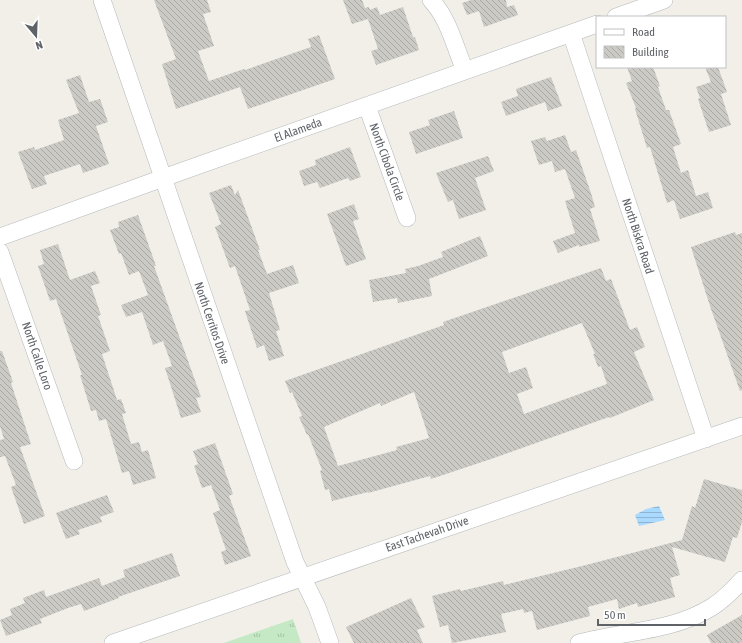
<svg xmlns="http://www.w3.org/2000/svg" width="742" height="643" font-family="'Asap Condensed',sans-serif">
  <style>
    .grass { fill: url(#grass-tufts) }
    .water { fill: url(#water-rules) }
    .building { fill: url(#building-back-hatch); fill-rule: evenodd }
    .lines { fill: none; stroke-linecap: round; stroke-linejoin: round }
    .minor-casing { stroke: #b5b8bc; stroke-width: 18 }
    .minor { stroke: #fff; stroke-width: 17 }
    .labels { text-anchor: middle; dominant-baseline: central; stroke-width: 3.5; stroke-linejoin: round; paint-order: stroke }
    .street-label { font-size: 12px; fill: #5f6368; stroke: #fff }
  </style>
  <defs>
    <pattern id="grass-tufts" width="24" height="20" patternUnits="userSpaceOnUse"><rect width="24" height="20" fill="#c5e8c5"/><path d="M3 7l-1-3M5 7V3M7 7l1-3M15 17l-1-3M17 17v-4M19 17l1-3" fill="none" stroke="#a3c0a4"/></pattern>
    <pattern id="water-rules" width="6" height="5" patternUnits="userSpaceOnUse"><rect width="6" height="5" fill="#aadaff"/><path d="M0 2.5h6" fill="none" stroke="#8eb4d2"/></pattern>
    <pattern id="building-back-hatch" width="6" height="6" patternUnits="userSpaceOnUse"><rect width="6" height="6" fill="#cccac5"/><path d="M-1 5l2 2M0 0l6 6M5-1l2 2" fill="none" stroke="#a9a8a4"/></pattern>
  </defs>
  <rect width="100%" height="100%" fill="#f1efe8"/>
  <!-- grass -->
  <path class="grass" d="M293,619l8,24h-77z"/>
  <!-- water -->
  <path class="water" d="M659,506l6,14 -26,6 -4,-11 11,-6z"/>
  <!-- building -->
  <path class="building" d="M154,0h53l4,12 -8,2 11,32 -16,5 11,30 35,-12 1,1 66,-23 -3,-8 11,-4 16,44 -87,30 -8,-22 -64,22 -14,-45 14,-5z
    M343,0h19l3,8 4,-1 1,3 7,-3 3,8 23,-8 10,30h2l4,13 -43,15 -5,-14 7,-2 -10,-30 -16,5z
    M471,0h35l1,7 7,-2 4,10 -34,12 -5,-16 -12,4 -5,-12z
    M627,67h26l7,19 -2,1 8,23h3l12,34 -8,3 8,26 7,-3 8,26 12,-4 5,16 -33,11 -6,-19 -7,3 -17,-56 -3,1 -12,-39 1,-1 -10,-25 6,-2z
    M705,67h13l9,25 -6,2 10,31 -22,7 -11,-33 2,-1 -4,-11 15,-5z
    M80,75l9,27 11,-3 8,23 -12,4 13,38 -26,9 -3,-9 -36,12 3,8 -15,5 -14,-37 16,-5 1,3 29,-10 -6,-20 21,-7 -13,-33z
    M551,77l11,29 -14,5 -3,-9 -39,14 -5,-14 17,-6 -2,-7z
    M454,111l9,27 -47,16 -7,-22 21,-7 -2,-5z
    M565,135l6,17 5,-2 15,43 4,14 -5,2 10,32 -21,6v-2l-21,8 -5,-12 22,-8 -10,-32 10,-3 -10,-29 -10,3 -3,-11 -13,4 -8,-24 14,-4 2,4z
    M350,147l11,30 -11,4 -2,-3 -28,10 -3,-6 -13,4 -5,-15 17,-6 -1,-5z
    M488,156l6,15 -19,7 11,32 -27,9 -6,-19 -5,2 -12,-29z
    M231,185l4,10 3,-5 22,60h-2l9,24 26,-9 6,18 -30,10 11,37 -4,1 8,25 -15,5 -5,-16 -7,3 -12,-37 5,-1 -15,-44 -5,2 -15,-41 6,-3 -12,-31z
    M354,204l5,15 -6,2 13,38 -20,7 -19,-52z
    M138,215l18,51h-2l47,131 -5,1 5,14 -20,6 -16,-50 7,-2 -9,-25 -10,4 -11,-33 -16,5 -5,-12 27,-10 -9,-24 -10,4 -8,-22 -2,1 -9,-24 9,-3 -1,-5z
    M735,232l1,3 6,-2v157l-2,1 -29,-82 -20,-62z
    M480,236l8,20 -59,23 3,17 -34,7 -1,-5 -24,4 -4,-22 37,-7 -1,-4 13,-3 25,-9 -2,-5z
    M58,244l12,36 25,-9 5,12 -9,3 10,29 -3,1 12,35 -8,3 15,46 4,-1 5,14 -4,1 9,30 8,-2 3,10 6,-2 8,28 -23,7 -4,-14 -7,2 -16,-54 -7,2 -3,-11 -5,1 -11,-36h2l-26,-76 -6,2 -12,-35 6,-2 -4,-14z
    M601,268l5,13 5,-2 19,51 7,-3 8,20 -11,5 20,48 -44,18 -1,-1 -115,41 -63,21 -1,-3 -62,17v-1l-36,9 -3,-12 -4,1 -5,-19 2,-1 -14,-36 -1,1 -8,-18 3,-1 -10,-24 -2,1 -5,-12 159,-56 -1,-3zM582,323l13,31h-2l5,13 3,-1 6,18 -83,30 -7,-20 16,-6 -7,-21 -17,6 -7,-21zM414,392l15,46 -33,9 1,3 -59,16 -14,-39 56,-24 1,3z
    M0,351h2l11,31 -2,1 20,61 -11,3 25,69 -21,8 -13,-37 5,-2 -11,-29 -5,1v-17l4,-1 -4,-13z
    M215,443l18,51 -4,2 22,60 -26,9 -4,-13 5,-2 -13,-37 7,-3 -9,-25 -9,3 -8,-22 4,-2 -5,-13z
    M704,479l38,11v32l-5,16 -4,-1 -8,25 -53,-15 8,28 -10,3 5,19 -37,10 -1,-4 -18,6 -2,-10 -29,8 2,9 -53,14 -5,-19 -8,2 -1,-4 -22,5 5,18 -53,11h-1l-4,-18 -8,2 -8,-31 28,-7 1,2 42,-10 1,4 82,-20 96,-25 10,-34 3,2z
    M107,495l7,17 -14,5 2,5 -24,8 2,4 -14,5 -10,-26z
    M172,553l8,23 -62,21 1,1 -35,13 -3,-7 -13,4 -28,11 2,4 -36,13 -6,-16 12,-5 -2,-6 15,-6 -2,-5 21,-8 2,7 53,-19 3,8 23,-9 -2,-7z
    M411,598l14,29 -8,3 6,13h-69l-8,-16z
    M742,615v28h-31l-4,-8z"/>
  <g class="lines">
    <!-- minor casing -->
    <g class="minor-casing">
      <path id="minor" d="M102,0l193,562 22,45 13,36
        M431,0c18,19 24,47 34,71
        M616,17l48,-17
        M571,33l135,406
        M367,106l40,112
        M0,237l163,-59 434,-154
        M0,252l74,209
        M113,643l629,-217
        M579,643c44,-12 93,-11 133,-36 11,-7 21,-17 30,-27"/>
    </g>
    <!-- minor -->
    <use href="#minor" class="minor"/>
  </g>
  <g class="labels">
    <!-- street labels -->
    <g class="street-label">
      <text transform="translate(298 130) rotate(-20)">El Alameda</text>
      <text transform="translate(387 162) rotate(70)">North Cibola Circle</text>
      <text transform="translate(638 236) rotate(72)">North Biskra Road</text>
      <text transform="translate(212 323) rotate(71)">North Cerritos Drive</text>
      <text transform="translate(37 356) rotate(71)">North Calle Loro</text>
      <text transform="translate(427 534) rotate(-19)">East Tachevah Drive</text>
    </g>
  </g>
  <!-- legend -->
  <rect x="596" y="16" width="130" height="52" fill="#ffffff" stroke="#bfc1c3"/>
  <rect x="604" y="29" width="20" height="6" fill="#ffffff" stroke="#bfc1c3"/>
  <text x="632" y="36" font-size="12" fill="#5f6368">Road</text>
  <rect x="604" y="46" width="20" height="12" fill="url(#building-back-hatch)" stroke="#bfc1c3"/>
  <text x="632" y="56" font-size="12" fill="#5f6368">Building</text>
  <!-- north arrow -->
  <g transform="translate(36 36) rotate(161)" stroke="#ffffff" stroke-width="3" paint-order="stroke">
  <path d="M0-3L7 15L0 10L-7 15Z" fill="#5f6368"/>
  <text y="-6" font-size="11" font-weight="bold" text-anchor="middle" fill="#5f6368">N</text>
  </g>
  <!-- scale -->
  <path d="M598 619v6h107v-6" fill="none" stroke="#5f6368" stroke-width="2"/>
  <text x="604" y="619" font-size="12" fill="#5f6368" stroke="#ffffff" stroke-width="3" paint-order="stroke">50 m</text>
</svg>
